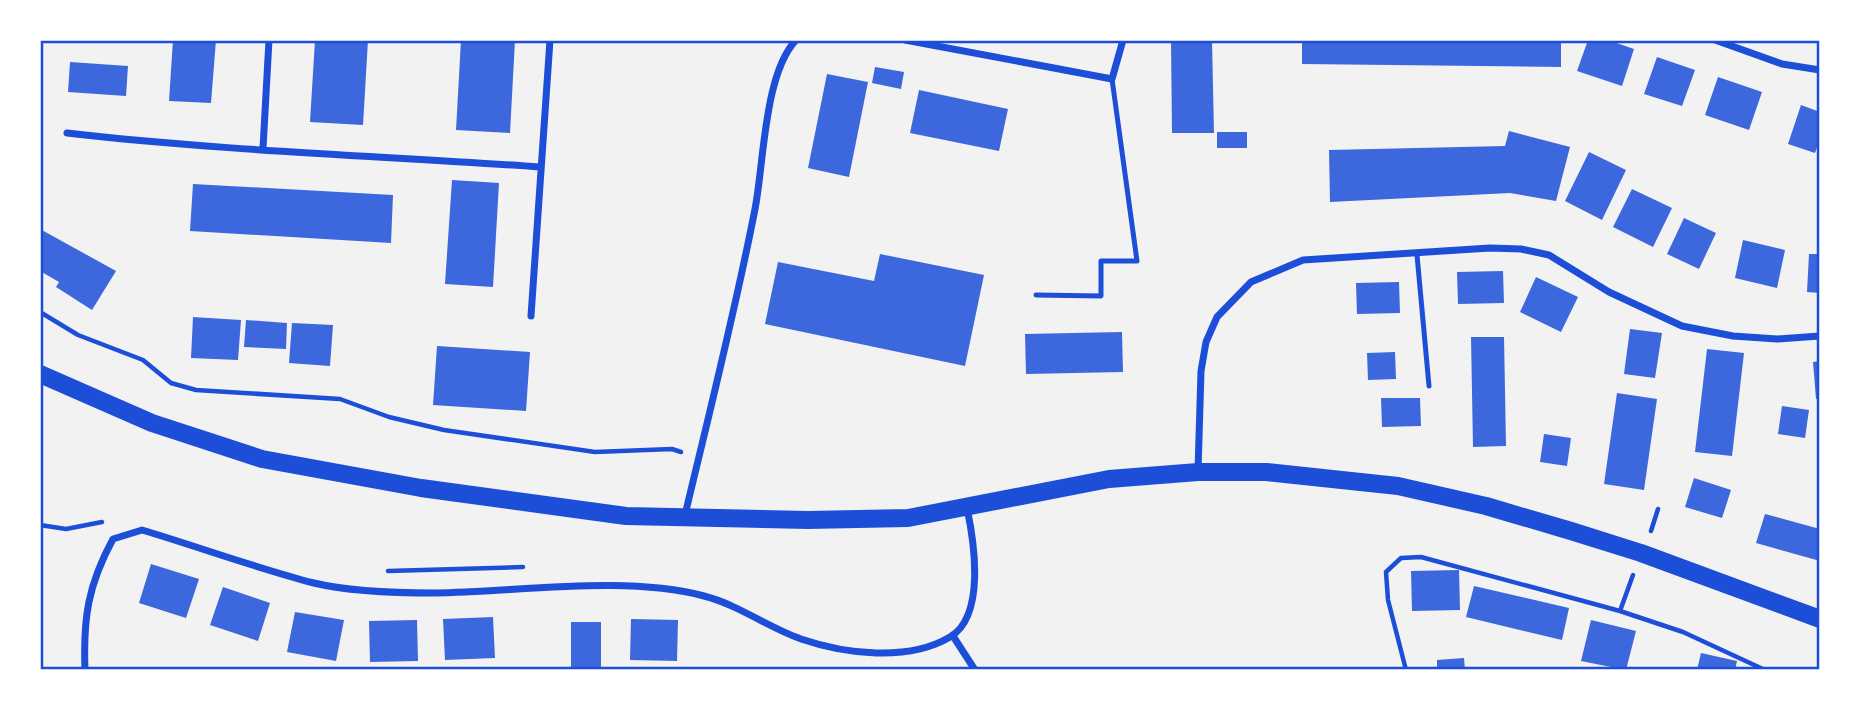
<svg xmlns="http://www.w3.org/2000/svg" width="1860" height="710" font-family="Arial,sans-serif">
  <style>
    .building { fill: #3d67dc }
    .lines { fill: none; stroke-linecap: round; stroke-linejoin: round }
    .path { stroke: #1d4ed8; stroke-width: 4.5 }
    .service { stroke: #1d4ed8; stroke-width: 5 }
    .minor { stroke: #1d4ed8; stroke-width: 7 }
    .primary { stroke: #1d4ed8; stroke-width: 18 }
    .neatline { fill: none; stroke: #1d4ed8; stroke-width: 2.5 }
  </style>
  <rect width="100%" height="100%" fill="#f2f2f2"/>
  <!-- building -->
  <path class="building" d="M173,40h43l-5,63 -42,-2z
    M315,40h53l-5,85 -53,-3z
    M461,40h54l-5,93 -54,-3z
    M1171,40h41l2,93h-42z
    M1302,40h259v27l-259,-3z
    M1588,40h20l26,9 -12,37 -45,-15z
    M1657,57l38,13 -13,36 -38,-12z
    M70,62l58,4 -2,30 -58,-4z
    M875,67l29,5 -3,17 -29,-6z
    M827,74l41,8 -19,95 -41,-9z
    M1718,77l44,15 -13,38 -44,-15z
    M919,90l89,19 -9,42 -89,-18z
    M1801,105l19,7v27l-5,14 -27,-9z
    M1509,131l61,16 -14,54 -46,-8 -180,9 -1,-52 176,-4z
    M1217,132h30v16h-30z
    M1589,152l37,18 -24,50 -37,-19z
    M452,180l47,3 -6,104 -48,-3z
    M193,184l200,11 -2,48 -201,-12z
    M1632,189l40,19 -19,39 -40,-20z
    M1684,218l32,15 -17,36 -32,-15z
    M40,229l76,42 -24,39 -36,-23 3,-5 -19,-11z
    M1743,240l42,10 -8,38 -42,-10z
    M880,254l104,21 -19,91 -200,-42 13,-62 96,19z
    M1809,254h11v39l-13,-1z
    M1503,271l1,32 -46,1 -1,-32z
    M1536,277l42,20 -17,35 -41,-20z
    M1399,282l1,31 -43,1 -1,-31z
    M193,317l48,3 -3,40 -47,-2z
    M246,320l41,3 -1,26 -42,-2z
    M292,323l41,2 -3,41 -41,-3z
    M1630,329l32,4 -7,45 -31,-4z
    M1122,332l1,40 -97,2 -1,-40z
    M1471,337h33l2,109 -33,1z
    M437,346l93,6 -4,59 -93,-6z
    M1707,349l37,4 -12,103 -37,-4z
    M1395,352l1,27 -28,1 -1,-27z
    M1820,361v38h-4l-3,-37z
    M1617,393l40,6 -13,91 -40,-6z
    M1381,398h39l1,28 -39,1z
    M1782,406l27,4 -4,28 -27,-4z
    M1544,434l27,4 -4,28 -27,-4z
    M1694,478l37,12 -9,28 -37,-11z
    M1765,514l55,15v32l-64,-18z
    M151,564l48,15 -13,39 -47,-15z
    M1459,570l1,40 -48,1 -1,-40z
    M1474,586l95,22 -7,32 -96,-23z
    M223,587l47,16 -12,38 -48,-16z
    M295,612l49,8 -8,41 -49,-9z
    M493,617l2,41 -50,2 -2,-41z
    M631,619l47,1 -1,41 -47,-1z
    M417,620l1,41 -48,1 -1,-41z
    M1591,620l45,11 -10,39 -45,-9z
    M571,622h30v48h-30z
    M1701,653l36,8 -2,9h-38z
    M1464,658l1,12h-28v-10z"/>
  <g class="lines">
    <!-- path -->
    <path class="path" d="M40,312l38,23 65,25 28,23 25,7 144,9 49,18 55,13 151,22 77,-3 9,3
      M40,525l26,4 36,-7
      M1651,531l7,-22
      M388,571l135,-4
      M1633,575l-13,36 63,21 82,38
      M1406,670l-18,-70 -2,-28 15,-14 20,-1 199,54"/>
    <!-- service -->
    <path class="service" d="M1417,255l12,131
      M1036,295l65,1v-35h36l-25,-182"/>
    <!-- minor -->
    <path class="minor" d="M905,40l207,39 11,-39
      M1715,40l67,24 38,6
      M67,133c157,18 316,23 473,34
      M263,148l6,-108
      M531,316l19,-276
      M1198,471l3,-100 5,-29 11,-25 34,-35 52,-22 187,-12 31,1 28,6 60,37 73,34 51,10 44,3 43,-3
      M685,515c24,-101 50,-203 70,-306 9,-46 9,-135 41,-169
      M953,636l22,34
      M85,670c-2,-52 3,-85 28,-131l29,-9c57,17 114,38 172,53 37,9 82,10 121,10 82,-1 190,-18 269,3 35,9 63,31 97,43 44,15 107,23 149,-2 36,-21 24,-96 17,-129"/>
    <!-- primary -->
    <path class="primary" d="M40,374l112,49 110,36 159,29 205,28 182,4 100,-2 201,-39 89,-7h68l132,14 88,20 85,25 70,22 179,66"/>
  </g>
  <!-- border -->
  <rect width="1860" height="710" fill="none" stroke="#ffffff" stroke-width="84"/>
  <rect x="42" y="42" width="1776" height="626" class="neatline"/>
</svg>
